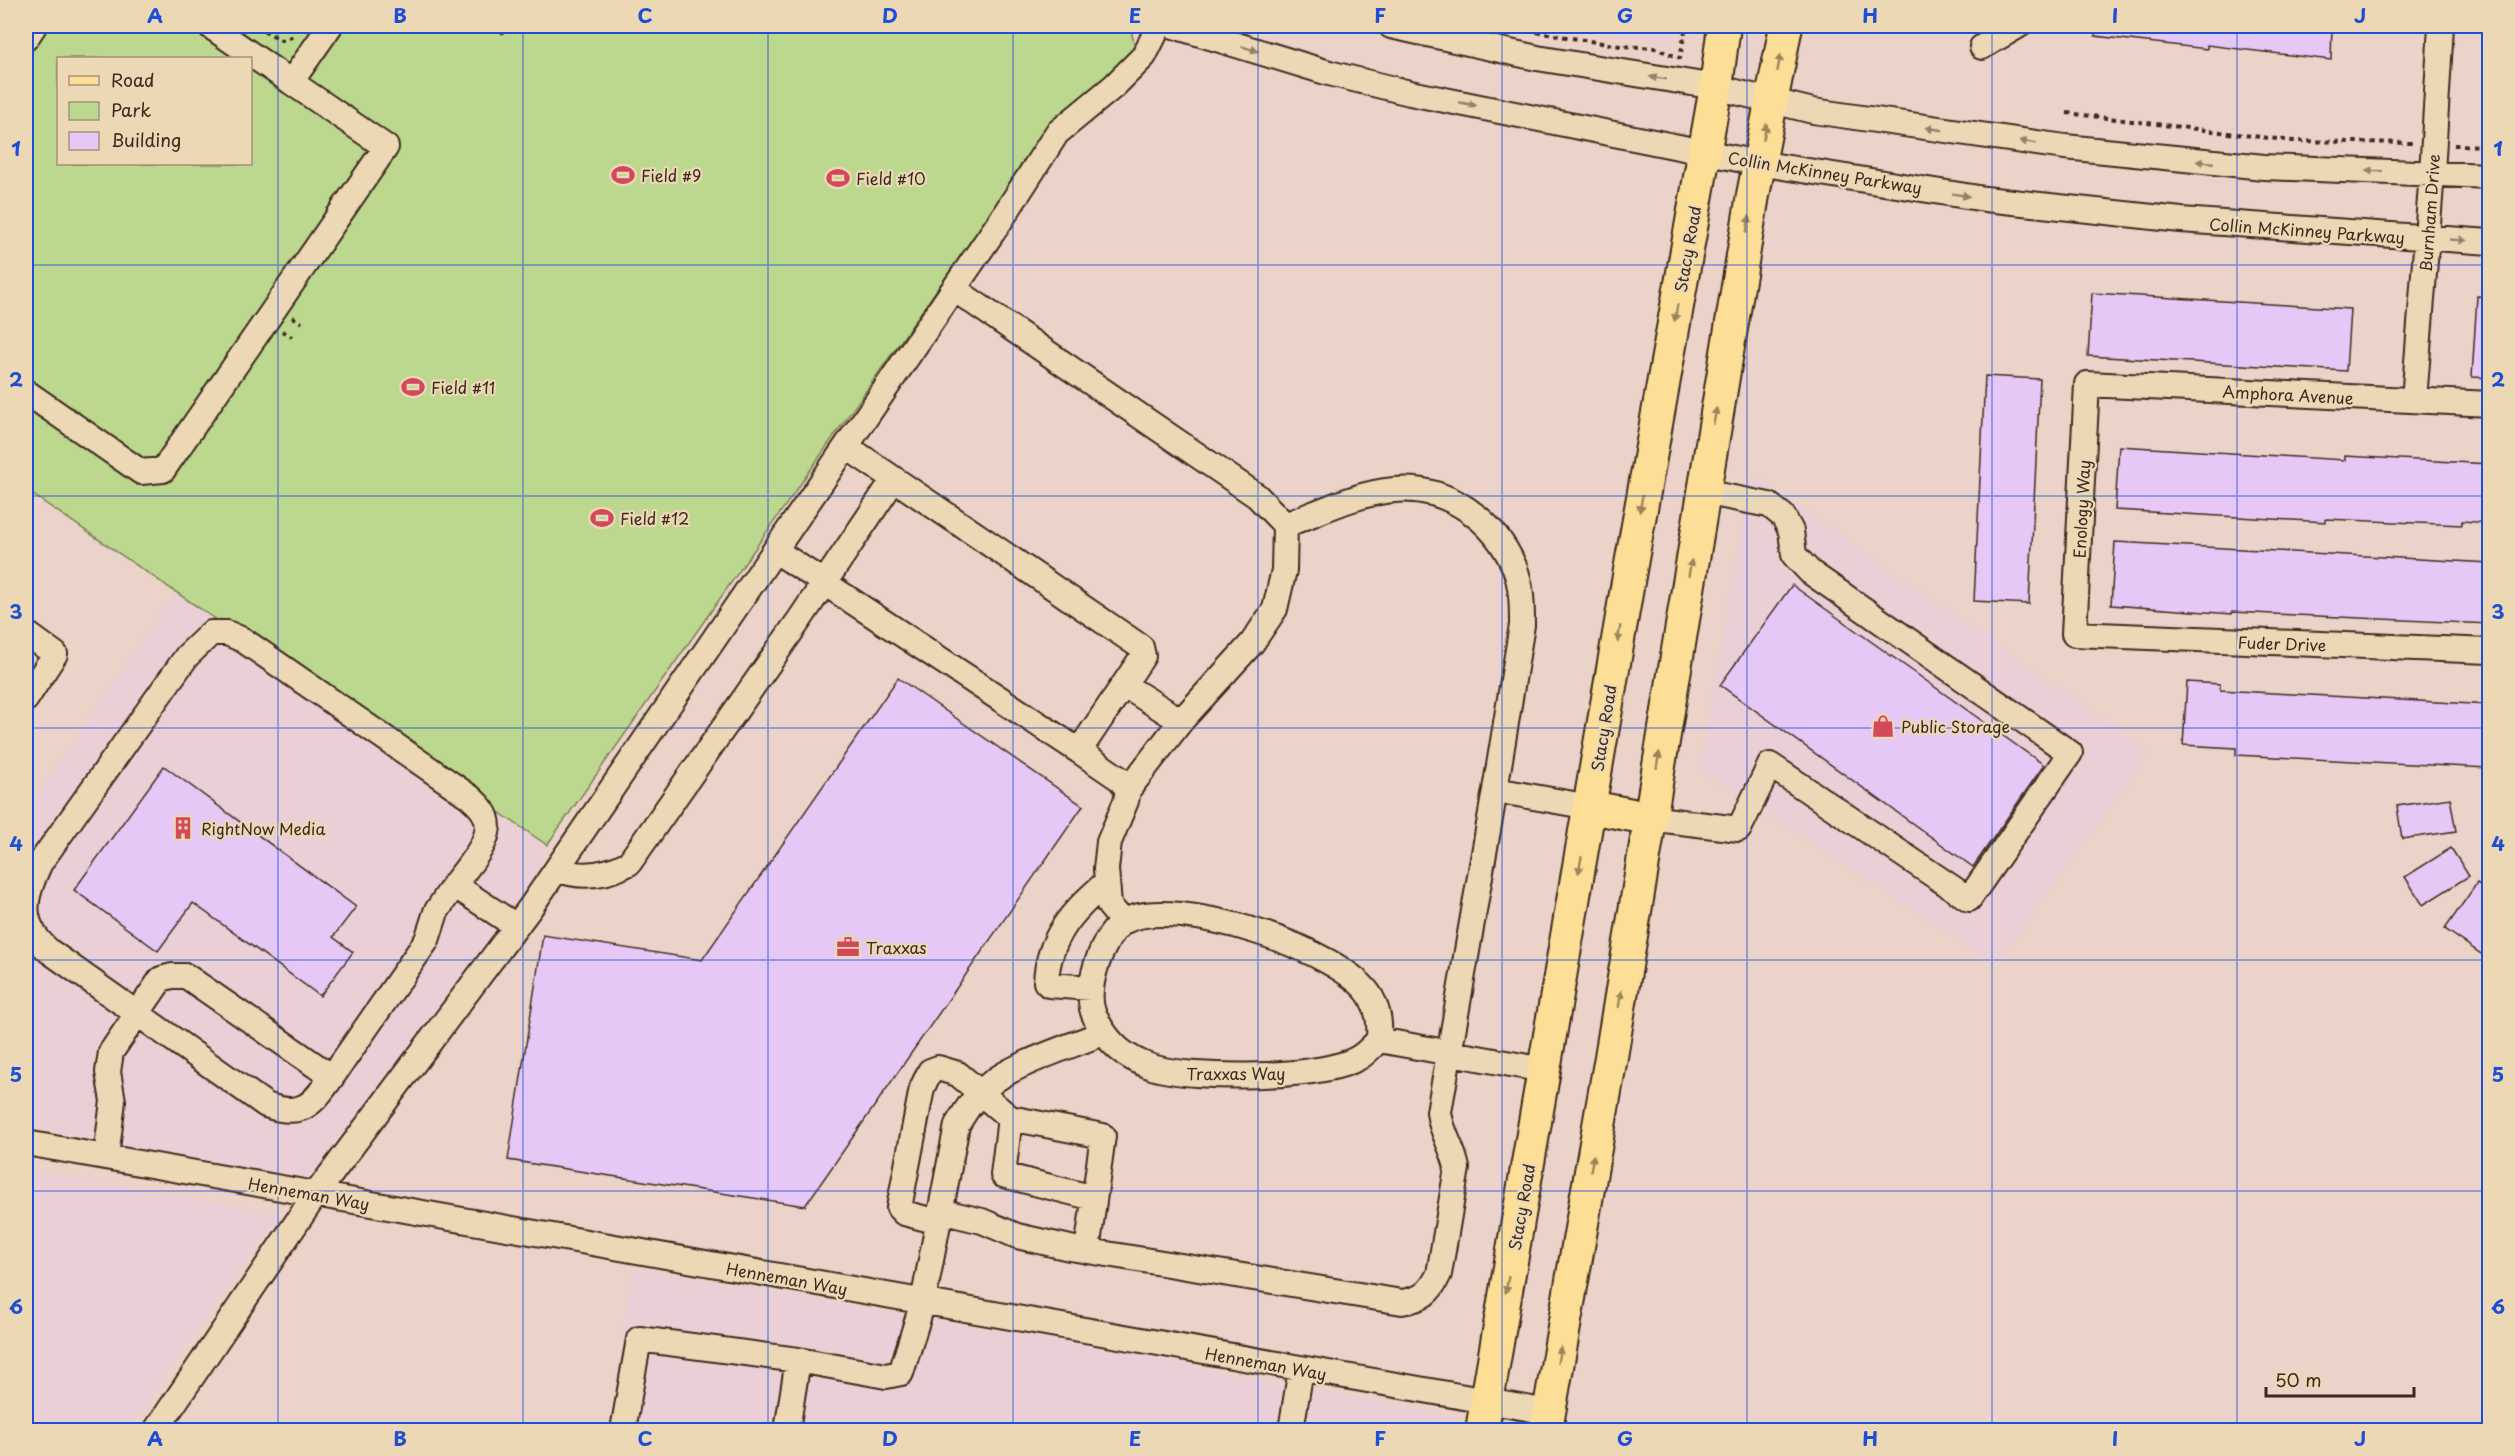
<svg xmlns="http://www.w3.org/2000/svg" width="2515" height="1456" font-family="'Playpen Sans',sans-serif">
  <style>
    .built { fill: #ead0d6 }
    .green { fill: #bcd78e; stroke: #7c8056; stroke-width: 1.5; fill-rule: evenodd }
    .building { fill: #e6c8f6; stroke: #3b2a1e; stroke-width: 1.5 }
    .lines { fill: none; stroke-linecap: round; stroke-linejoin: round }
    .minor-casing { stroke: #3b2a1e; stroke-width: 28 }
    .major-casing { stroke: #3b2a1e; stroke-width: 36 }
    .path { stroke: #3b2a1e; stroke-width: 4; stroke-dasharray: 4.5 4.5; stroke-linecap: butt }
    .minor { stroke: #edd8b6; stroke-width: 24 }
    .major { stroke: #fdde96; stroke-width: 32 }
    .oneway { fill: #94816a }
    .oneway2 { fill: #9c845a }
    .grid { fill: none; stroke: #1d4ed8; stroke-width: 1.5; stroke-opacity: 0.55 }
    .labels { text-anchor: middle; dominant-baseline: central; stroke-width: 4.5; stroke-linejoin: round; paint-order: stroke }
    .street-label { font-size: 16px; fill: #3b2a1e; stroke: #edd8b6 }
    .poi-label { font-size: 16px; fill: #3b2a1e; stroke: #edd8b6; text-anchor: start }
    .neatline { fill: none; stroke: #1d4ed8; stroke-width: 2 }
    .grid-label { font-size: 20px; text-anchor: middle; font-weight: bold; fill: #1d4ed8 }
  </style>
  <rect width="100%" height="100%" fill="#ebd3c9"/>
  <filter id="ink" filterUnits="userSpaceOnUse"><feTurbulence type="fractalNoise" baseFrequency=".0167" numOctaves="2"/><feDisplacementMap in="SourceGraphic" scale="12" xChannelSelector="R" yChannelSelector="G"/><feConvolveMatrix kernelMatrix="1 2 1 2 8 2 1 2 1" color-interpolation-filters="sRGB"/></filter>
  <g filter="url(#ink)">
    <!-- built -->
    <path class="built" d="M1552,26h125l-3,16z
      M1752,474l399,277 -155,214 -297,-197z
      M176,592l371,253 -31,81 -200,268 -290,-69v-314z
      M26,1170l258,44 -68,89 -86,127h-104z
      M633,1268l505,86 111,24 206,39 -2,13h-844z"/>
    <!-- green -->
    <path class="green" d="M26,26h1100l5,3 3,14 -2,13 -63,51 -18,20 -504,718 -521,-355zM58,58h192v106h-192z"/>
    <!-- building -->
    <path class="building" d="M2096,26h236l-1,34 -124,-15v4l-112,-13z
      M2092,293l258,16 -4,62 -258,-15z
      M2477,296l13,1v81l-18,-1z
      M1985,376l55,3 -11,225 -55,-3z
      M2119,446l226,14v-4l145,8v59l-28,-2v4l-136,-6v3l-211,-12z
      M2115,542l375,21v61l-258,-12v2l-121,-9z
      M1792,585l252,180 -71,102 -253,-182z
      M898,678l185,128 -278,400 -297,-46 35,-225 159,25z
      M2187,682l33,2v6l270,15 -2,63 -252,-13v-7l-53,-3z
      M164,766l192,141 -23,30 20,15 -33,44 -127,-93 -35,48 -84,-61z
      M2450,798l6,33 -54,8 -5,-33z
      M2451,848l18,28 -46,29 -18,-28z
      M2477,883l13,8v69l-45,-31z"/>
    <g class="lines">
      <!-- minor casing -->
      <g class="minor-casing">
        <path id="minor" d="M210,26l81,56 39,-56
          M1174,26l155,47 81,20 348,70 227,36 196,21 309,22
          M1391,26l146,32 179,29 97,24 252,36 199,20 226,9
          M26,38l8,-12
          M1982,47l36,-21
          M954,289l303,207 28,29c35,-13 72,-32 109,-35 53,-5 100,30 120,76 8,19 8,40 8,59l-27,165
          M26,392l115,80 22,-2 223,-323 -95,-65
          M2414,400l18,-227 9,-147
          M2490,404l-403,-20 -13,250 416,17
          M776,551l303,200 64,-95 -2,-9 -294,-200
          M26,633l29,21 -29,45
          M1124,685l57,36
          M1079,751l41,28 8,11 -2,11 -17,41 -3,27 3,36 14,17
          M1128,790l53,-69 71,-78 23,-34 9,-39 1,-45
          M1648,818l91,11 31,-64 199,134 101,-146 -260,-181 -16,-17 -3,-24 -8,-15 -14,-11 -66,-13
          M557,869c24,10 49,6 72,-6l171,-244 94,-140
          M1091,988l-42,-3 -3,-3c2,-45 28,-73 61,-100
          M1379,1040c1,-16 0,-28 -8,-43 -27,-47 -198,-103 -246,-76 -14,8 -24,30 -29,45 -5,16 -9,37 0,53 13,25 29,39 56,48 40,13 171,12 206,-9 8,-4 14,-12 21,-18l165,30
          M332,1077c-20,28 -30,41 -66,28l-217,-154c-31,-28 -26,-52 -9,-88l147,-207 24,-23h16l16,7 227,157c4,4 10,9 13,14 17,24 -16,55 -29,74
          M1010,1118l-7,57 91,23
          M26,1143l1523,269
          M106,1157l7,-56 -5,-29 3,-20 50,-73 11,-3h14l146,101 95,-137 9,-28 18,-27 62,41
          M940,1211l42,10 35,15 53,12 332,54c20,-3 28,-9 37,-28l18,-106c-4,-21 -16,-36 -18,-56l56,-322 95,17
          M938,1222l-34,-9 -5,-5 23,-120 8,-17 8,-3 20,6 52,44 93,18 -16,115
          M798,1360l88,16 15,-3 22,-71 34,-177c9,-15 18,-29 32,-40 22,-20 85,-40 114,-52
          M156,1430l160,-236 214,-286 471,-688 56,-87 57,-47 30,-30 15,-30
          M623,1430l16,-91 159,21 -11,70
          M1291,1430l10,-61"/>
      </g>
      <!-- major casing -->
      <g class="major-casing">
        <path id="major" d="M1590,807l58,11
          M1482,1430l147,-854 87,-489 8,-61
          M1546,1430l65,-373 142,-862 33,-169"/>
      </g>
      <!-- path -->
      <path class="path" d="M256,26l25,14 14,-4
        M493,26l11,7
        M1501,26l119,20 35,2 25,10 6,-32
        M2067,113l226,28 121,2
        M2454,145l36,1
        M292,317l10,6
        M282,331l10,6"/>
      <!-- minor -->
      <use href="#minor" class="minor"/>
      <!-- major -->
      <use href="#major" class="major"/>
    </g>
    <!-- one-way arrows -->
    <defs><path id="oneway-solid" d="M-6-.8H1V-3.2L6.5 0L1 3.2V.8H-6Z" transform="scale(1.5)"/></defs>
    <g class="oneway">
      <use href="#oneway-solid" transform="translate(1250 49) rotate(17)"/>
      <use href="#oneway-solid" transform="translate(1658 78) rotate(-171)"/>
      <use href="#oneway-solid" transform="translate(1468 104) rotate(11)"/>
      <use href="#oneway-solid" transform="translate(1934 129) rotate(-172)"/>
      <use href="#oneway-solid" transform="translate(2028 142) rotate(-172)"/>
      <use href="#oneway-solid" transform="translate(2205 162) rotate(-175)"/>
      <use href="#oneway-solid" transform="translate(2374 171) rotate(-178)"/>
      <use href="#oneway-solid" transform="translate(1961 195) rotate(9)"/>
      <use href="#oneway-solid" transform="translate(2458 240) rotate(3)"/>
    </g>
    <g class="oneway2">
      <use href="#oneway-solid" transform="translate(1779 63) rotate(-79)"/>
      <use href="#oneway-solid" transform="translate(1765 132) rotate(-78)"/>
      <use href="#oneway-solid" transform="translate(1748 224) rotate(-80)"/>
      <use href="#oneway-solid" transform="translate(1676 313) rotate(100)"/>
      <use href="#oneway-solid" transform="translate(1715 416) rotate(-80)"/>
      <use href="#oneway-solid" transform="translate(1641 504) rotate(100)"/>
      <use href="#oneway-solid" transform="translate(1690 568) rotate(-80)"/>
      <use href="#oneway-solid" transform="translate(1619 634) rotate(99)"/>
      <use href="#oneway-solid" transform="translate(1658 760) rotate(-80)"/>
      <use href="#oneway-solid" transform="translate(1580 865) rotate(100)"/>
      <use href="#oneway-solid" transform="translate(1620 999) rotate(-81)"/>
      <use href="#oneway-solid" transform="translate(1592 1163) rotate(-80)"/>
      <use href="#oneway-solid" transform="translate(1507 1285) rotate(100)"/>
      <use href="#oneway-solid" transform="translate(1559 1355) rotate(-80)"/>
    </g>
  </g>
  <!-- grid -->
  <path class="grid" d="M278,26v1404M523,26v1404M768,26v1404M1013,26v1404M1258,26v1404M1502,26v1404M1747,26v1404M1992,26v1404M2237,26v1404M26,265h2464M26,496h2464M26,728h2464M26,960h2464M26,1191h2464"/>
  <!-- icons -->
  <defs>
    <g id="stadium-bare" transform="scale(1.8)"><path d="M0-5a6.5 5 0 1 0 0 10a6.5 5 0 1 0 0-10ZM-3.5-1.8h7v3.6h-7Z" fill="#d1495b" stroke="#edd8b6" stroke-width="2.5" paint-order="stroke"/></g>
    <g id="shop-bare" transform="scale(1.8)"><path d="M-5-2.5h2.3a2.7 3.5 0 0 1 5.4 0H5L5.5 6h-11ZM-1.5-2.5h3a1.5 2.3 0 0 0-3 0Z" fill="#d1495b" stroke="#edd8b6" stroke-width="2.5" paint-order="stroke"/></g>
    <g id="building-bare" transform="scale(1.8)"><path d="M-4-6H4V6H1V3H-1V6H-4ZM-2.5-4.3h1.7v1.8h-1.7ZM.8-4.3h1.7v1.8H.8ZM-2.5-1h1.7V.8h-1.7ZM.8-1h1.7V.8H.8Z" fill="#d1495b" stroke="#edd8b6" stroke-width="2.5" paint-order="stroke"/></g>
    <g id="office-bare" transform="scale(1.8)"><path d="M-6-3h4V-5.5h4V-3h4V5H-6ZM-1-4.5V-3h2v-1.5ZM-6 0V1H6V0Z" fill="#d1495b" stroke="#edd8b6" stroke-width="2.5" paint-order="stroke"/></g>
  </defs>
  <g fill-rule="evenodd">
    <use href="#stadium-bare" x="623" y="175"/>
    <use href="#stadium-bare" x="838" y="178"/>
    <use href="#stadium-bare" x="413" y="387"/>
    <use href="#stadium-bare" x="602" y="518"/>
    <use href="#shop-bare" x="1883" y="726"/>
    <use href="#building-bare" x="183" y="828"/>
    <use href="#office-bare" x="848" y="947"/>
  </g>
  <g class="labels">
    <!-- street labels -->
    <g class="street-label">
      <text transform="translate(1825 172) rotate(9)">Collin McKinney Parkway</text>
      <text transform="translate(2429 213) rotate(-86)">Burnham Drive</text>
      <text transform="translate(2307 230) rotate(4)">Collin McKinney Parkway</text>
      <text transform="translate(1687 249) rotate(-80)">Stacy Road</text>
      <text transform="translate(2288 394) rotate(3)">Amphora Avenue</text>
      <text transform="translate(2081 509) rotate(-87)">Enology Way</text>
      <text transform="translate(2282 643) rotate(2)">Fuder Drive</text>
      <text transform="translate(1603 728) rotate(-81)">Stacy Road</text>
      <text x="1236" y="1073">Traxxas Way</text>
      <text transform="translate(309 1193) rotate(10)">Henneman Way</text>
      <text transform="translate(1521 1207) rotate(-80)">Stacy Road</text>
      <text transform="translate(787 1278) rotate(10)">Henneman Way</text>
      <text transform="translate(1266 1363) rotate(10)">Henneman Way</text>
    </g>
    <!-- poi labels -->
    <g class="poi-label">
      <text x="641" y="175">Field #9</text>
      <text x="856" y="178">Field #10</text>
      <text x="431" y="387">Field #11</text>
      <text x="620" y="518">Field #12</text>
      <text x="1901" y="726">Public Storage</text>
      <text x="201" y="828">RightNow Media</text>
      <text x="866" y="947">Traxxas</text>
    </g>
  </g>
  <!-- margin -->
  <rect width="2515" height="1456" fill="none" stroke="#edd8b6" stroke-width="66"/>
  <!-- legend -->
  <rect x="57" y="57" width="195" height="108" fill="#edd8b6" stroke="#a69279" stroke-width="1.5"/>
  <rect x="69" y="76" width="30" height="9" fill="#fdde96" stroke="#a69279" stroke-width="1.5"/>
  <text x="111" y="87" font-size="18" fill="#3b2a1e">Road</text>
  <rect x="69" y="102" width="30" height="18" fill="#bcd78e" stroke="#a69279" stroke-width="1.5"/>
  <text x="111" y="117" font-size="18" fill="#3b2a1e">Park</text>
  <rect x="69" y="132" width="30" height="18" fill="#e6c8f6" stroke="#a69279" stroke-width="1.5"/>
  <text x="111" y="147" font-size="18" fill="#3b2a1e">Building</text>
  <!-- scale -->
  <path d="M2266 1387v9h148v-9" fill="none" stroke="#3b2a1e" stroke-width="3"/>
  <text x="2275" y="1387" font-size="18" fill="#3b2a1e" stroke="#edd8b6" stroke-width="4.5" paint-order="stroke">50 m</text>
  <rect x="33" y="33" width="2449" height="1390" class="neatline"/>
  <g class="grid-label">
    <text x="155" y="23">A</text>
    <text x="400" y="23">B</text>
    <text x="645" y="23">C</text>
    <text x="890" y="23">D</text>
    <text x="1135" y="23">E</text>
    <text x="1380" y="23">F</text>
    <text x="1625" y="23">G</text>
    <text x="1870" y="23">H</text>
    <text x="2115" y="23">I</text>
    <text x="2360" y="23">J</text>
    <text x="16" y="156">1</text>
    <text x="2498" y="156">1</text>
    <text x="16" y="387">2</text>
    <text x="2498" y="387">2</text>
    <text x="16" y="619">3</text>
    <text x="2498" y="619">3</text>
    <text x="16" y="851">4</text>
    <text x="2498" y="851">4</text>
    <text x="16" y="1082">5</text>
    <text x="2498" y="1082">5</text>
    <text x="16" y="1314">6</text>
    <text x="2498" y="1314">6</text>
    <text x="155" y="1446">A</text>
    <text x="400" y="1446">B</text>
    <text x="645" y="1446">C</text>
    <text x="890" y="1446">D</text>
    <text x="1135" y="1446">E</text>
    <text x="1380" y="1446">F</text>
    <text x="1625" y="1446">G</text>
    <text x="1870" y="1446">H</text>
    <text x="2115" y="1446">I</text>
    <text x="2360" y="1446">J</text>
  </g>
</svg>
